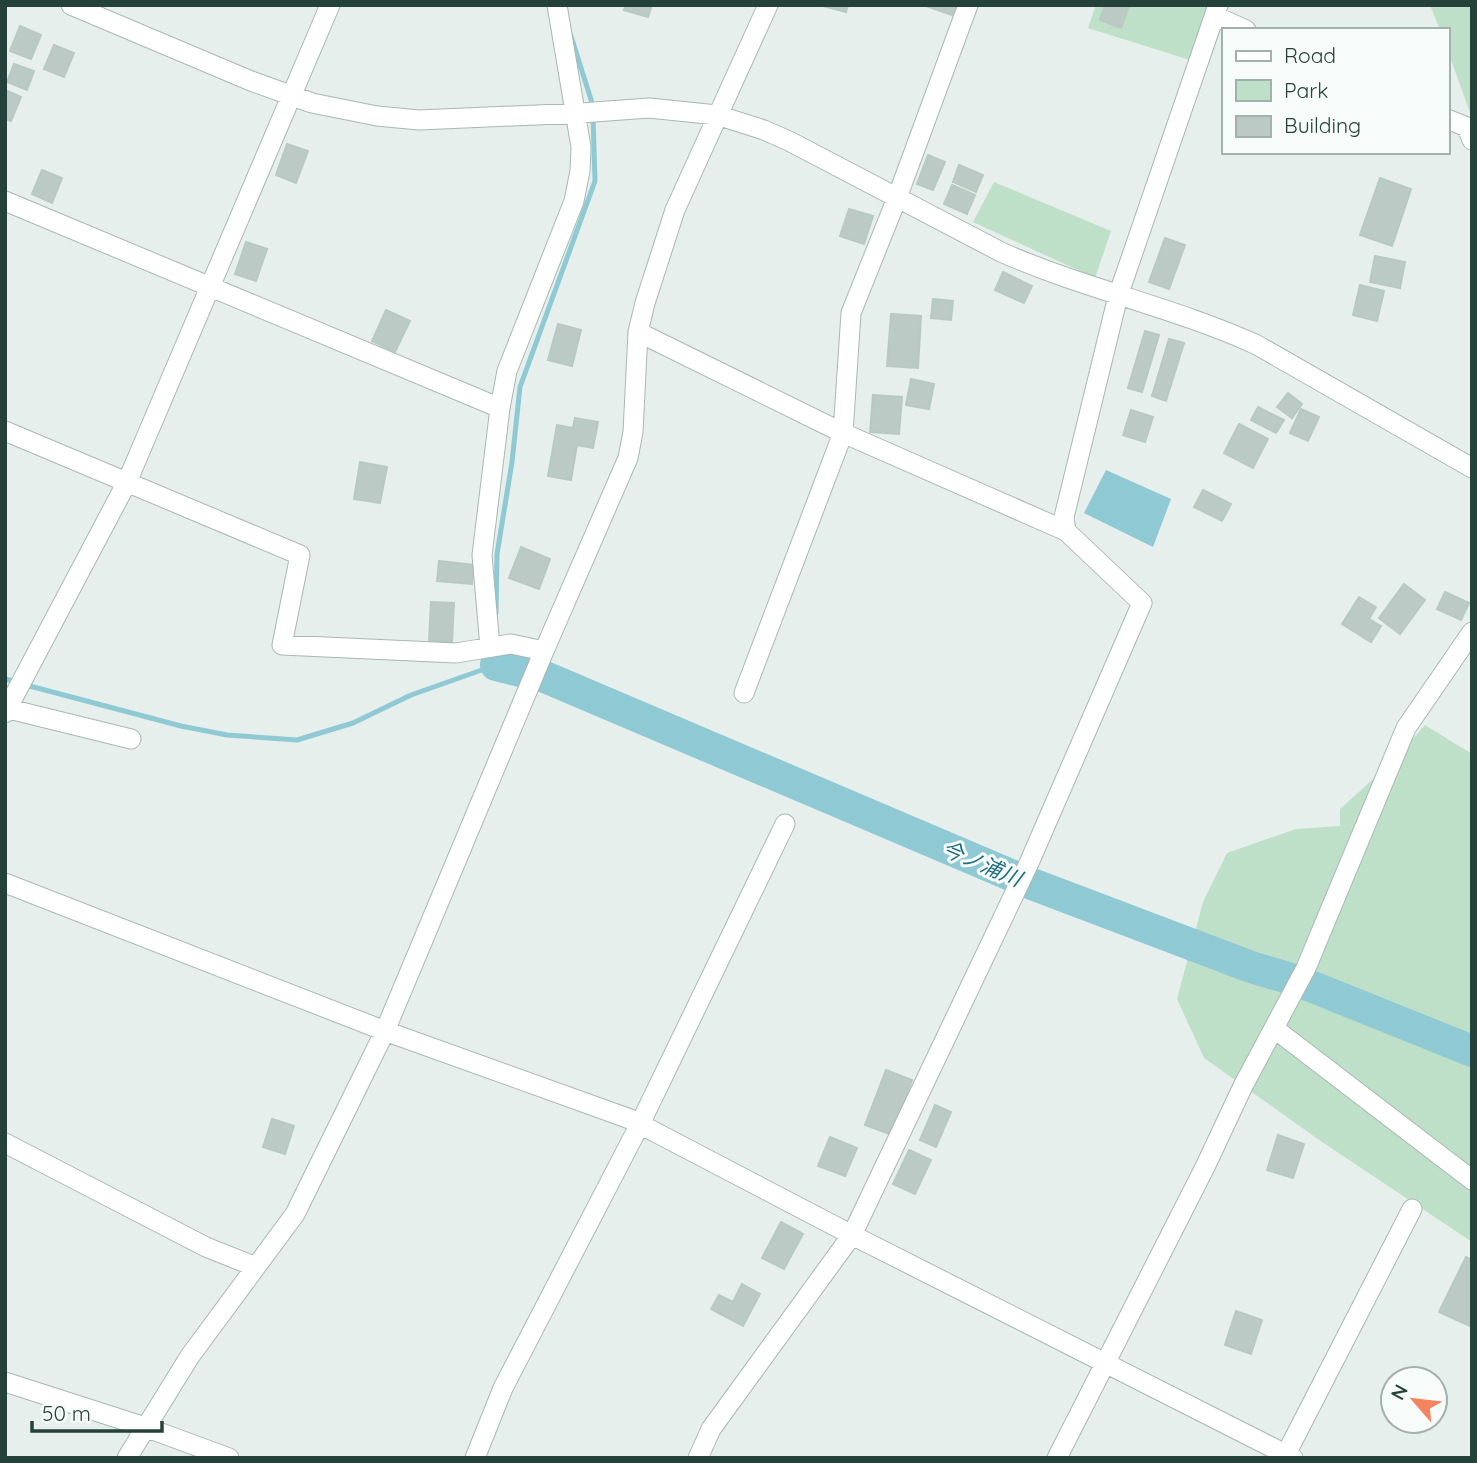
<svg xmlns="http://www.w3.org/2000/svg" width="1477" height="1463" font-family="Quicksand,'Noto Sans JP',sans-serif">
  <style>
    .green { fill: #bfe0c8 }
    .water { fill: #8ec9d4 }
    .lines { fill: none; stroke-linecap: round; stroke-linejoin: round }
    .stream { stroke: #8ec9d4; stroke-width: 5 }
    .river { stroke: #8ec9d4; stroke-width: 32 }
    .building { fill: #bbcac4; stroke: #b8c9c2; stroke-width: 2 }
    .minor-casing { stroke: #a8b8b2; stroke-width: 21 }
    .minor { stroke: #fff; stroke-width: 19 }
    .labels { text-anchor: middle; dominant-baseline: central; stroke-width: 6; stroke-linejoin: round; paint-order: stroke }
    .water-label { font-size: 21px; font-style: italic; fill: #1c6f80; stroke: #f7fbf9 }
  </style>
  <rect width="100%" height="100%" fill="#e6efeb"/>
  <!-- green -->
  <path class="green" d="M1096,5h104l9,3 -19,52 -102,-32z
    M1430,5h42v113l-25,-69v-19h-7z
    M994,182l117,49 -16,47 -122,-56z
    M1425,725l47,29v488l-150,-100 -118,-84 -27,-59 26,-97 24,-49 69,-24 44,-3v-17l52,-47z"/>
  <!-- water -->
  <path class="water" d="M1106,470l65,29 -18,48 -69,-34z"/>
  <g class="lines">
    <!-- stream -->
    <path class="stream" d="M571,36l22,70
      M496,613l1,-59 15,-92 8,-75 75,-206 -2,-65
      M5,679l12,3
      M26,685l155,41 46,9 70,5 56,-17 58,-28 85,-30v-14"/>
    <!-- river -->
    <path class="river" d="M496,665l49,12 487,207 219,83 47,14 174,70"/>
  </g>
  <!-- building -->
  <path class="building" d="M626,5h26l-4,12 -24,-7z
    M819,5h29l-2,7z
    M923,5h35l-3,11z
    M1105,5h24l-8,23 -21,-8z
    M20,26l21,9 -10,24 -21,-8z
    M54,45l20,8 -10,24 -20,-8z
    M14,64l20,7 -7,19 -20,-8z
    M5,90l16,7 -10,24 -6,-2z
    M287,144l21,7 -12,32 -20,-8z
    M928,155l17,7 -12,28 -16,-6z
    M959,165l24,10 -7,17 -23,-10z
    M42,170l20,8 -10,25 -20,-9z
    M1380,178l31,11 -19,57 -32,-11z
    M952,185l23,10 -8,19 -23,-10z
    M849,209l24,7 -9,28 -24,-8z
    M1165,238l20,7 -16,44 -20,-7z
    M246,242l21,7 -11,32 -21,-7z
    M1375,256l30,6 -5,26 -30,-6z
    M1003,272l29,14 -8,17 -29,-13z
    M1360,285l24,6 -7,30 -24,-6z
    M933,299l20,2 -2,19 -20,-2z
    M386,310l24,11 -15,31 -23,-11z
    M891,314l30,2 -3,52 -31,-2z
    M558,324l23,6 -9,36 -24,-6z
    M1145,331l14,4 -17,57 -14,-4z
    M1169,339l15,4 -18,58 -14,-5z
    M911,379l23,5 -5,25 -23,-4z
    M1288,393l14,11 -10,14 -15,-11z
    M873,395l29,2 -3,37 -29,-2z
    M1258,407l26,13 -8,13 -25,-13z
    M1301,409l18,8 -11,24 -18,-8z
    M1131,410l22,7 -8,25 -22,-7z
    M575,418l23,4 -5,26 -16,-3 -6,35 -23,-4 9,-51 16,3z
    M1239,424l29,15 -15,29 -29,-15z
    M360,462l27,5 -7,36 -26,-4z
    M1203,490l28,14 -9,17 -28,-14z
    M521,547l29,12 -11,30 -30,-11z
    M439,561l35,4 -2,19 -35,-3z
    M1404,584l21,16 -25,34 -21,-16z
    M1445,592l24,11 -8,17 -24,-11z
    M1359,597l17,10 -7,12 12,7 -10,16 -29,-18z
    M431,602l23,1 -2,39 -23,-1z
    M886,1070l26,10 -20,55 -27,-10z
    M935,1105l16,7 -15,35 -16,-7z
    M272,1119l22,7 -9,28 -22,-7z
    M1278,1135l26,9 -11,34 -26,-8z
    M830,1137l27,11 -12,28 -27,-10z
    M909,1150l22,10 -16,34 -22,-10z
    M781,1222l22,12 -19,35 -22,-11z
    M1466,1257l6,3v67l-33,-15z
    M742,1284l18,10 -17,32 -32,-17 8,-14 14,7z
    M1236,1311l26,9 -11,34 -26,-9z"/>
  <g class="lines">
    <!-- minor casing -->
    <g class="minor-casing">
      <path id="minor" d="M71,5l180,76 61,22 65,13 42,4 162,-7 68,-5 68,7 47,15 25,11 212,111c83,37 173,55 256,93l215,123
        M1215,16l31,14
        M1447,119l20,8 5,13
        M5,201l495,207
        M638,332l205,101 223,98
        M5,431l295,124 -18,90 174,8 55,-9 33,7
        M490,647l-8,-92 18,-147 7,-37 67,-170 6,-30 1,-24 -24,-142
        M744,693l99,-260 8,-120 46,-115 71,-193
        M5,708l126,31
        M5,713l122,-231 203,-477
        M5,883l380,148 245,88 222,116 441,223
        M1275,1029l197,151
        M5,1143l201,104 50,20
        M5,1382l140,45 84,31
        M127,1458l63,-102 105,-142 90,-183 159,-380 84,-193 5,-26 5,-100 7,-29 30,-93 93,-205
        M475,1458l28,-70 137,-264 145,-300
        M698,1458l13,-29 141,-194 177,-372 113,-260 -76,-72 -2,-14 54,-221 100,-291
        M1057,1458l148,-291 38,-81 63,-118 100,-240 66,-96
        M1284,1458l128,-249"/>
    </g>
    <!-- minor -->
    <use href="#minor" class="minor"/>
  </g>
  <g class="labels">
    <!-- water labels -->
    <g class="water-label">
      <text transform="translate(982 863) rotate(23)">今ノ浦川</text>
    </g>
  </g>
  <!-- border -->
  <rect width="1477" height="1463" fill="none" stroke="#24423a" stroke-width="14"/>
  <!-- legend -->
  <rect x="1222" y="28" width="228" height="126" fill="#f7fbf9" stroke="#a3b1ad" stroke-width="2"/>
  <rect x="1236" y="51" width="35" height="10" fill="#ffffff" stroke="#a3b1ad" stroke-width="2"/>
  <text x="1284" y="63" font-size="21" fill="#24423a">Road</text>
  <rect x="1236" y="80" width="35" height="21" fill="#bfe0c8" stroke="#a3b1ad" stroke-width="2"/>
  <text x="1284" y="98" font-size="21" fill="#24423a">Park</text>
  <rect x="1236" y="116" width="35" height="21" fill="#bbcac4" stroke="#a3b1ad" stroke-width="2"/>
  <text x="1284" y="133" font-size="21" fill="#24423a">Building</text>
  <!-- north arrow -->
  <g transform="translate(1414 1400) rotate(298)"><circle r="33" fill="#f7fbf9" stroke="#a3b1ad" stroke-width="2"/>
  <path d="M0-5L12 26L0 18L-12 26Z" fill="#f4845f"/>
  <text y="-10" font-size="19" font-weight="bold" text-anchor="middle" fill="#24423a">N</text>
  </g>
  <!-- scale -->
  <path d="M32 1421v10h130v-10" fill="none" stroke="#24423a" stroke-width="3.5"/>
  <text x="42" y="1421" font-size="21" fill="#24423a" stroke="#f7fbf9" stroke-width="5" paint-order="stroke">50 m</text>
</svg>
